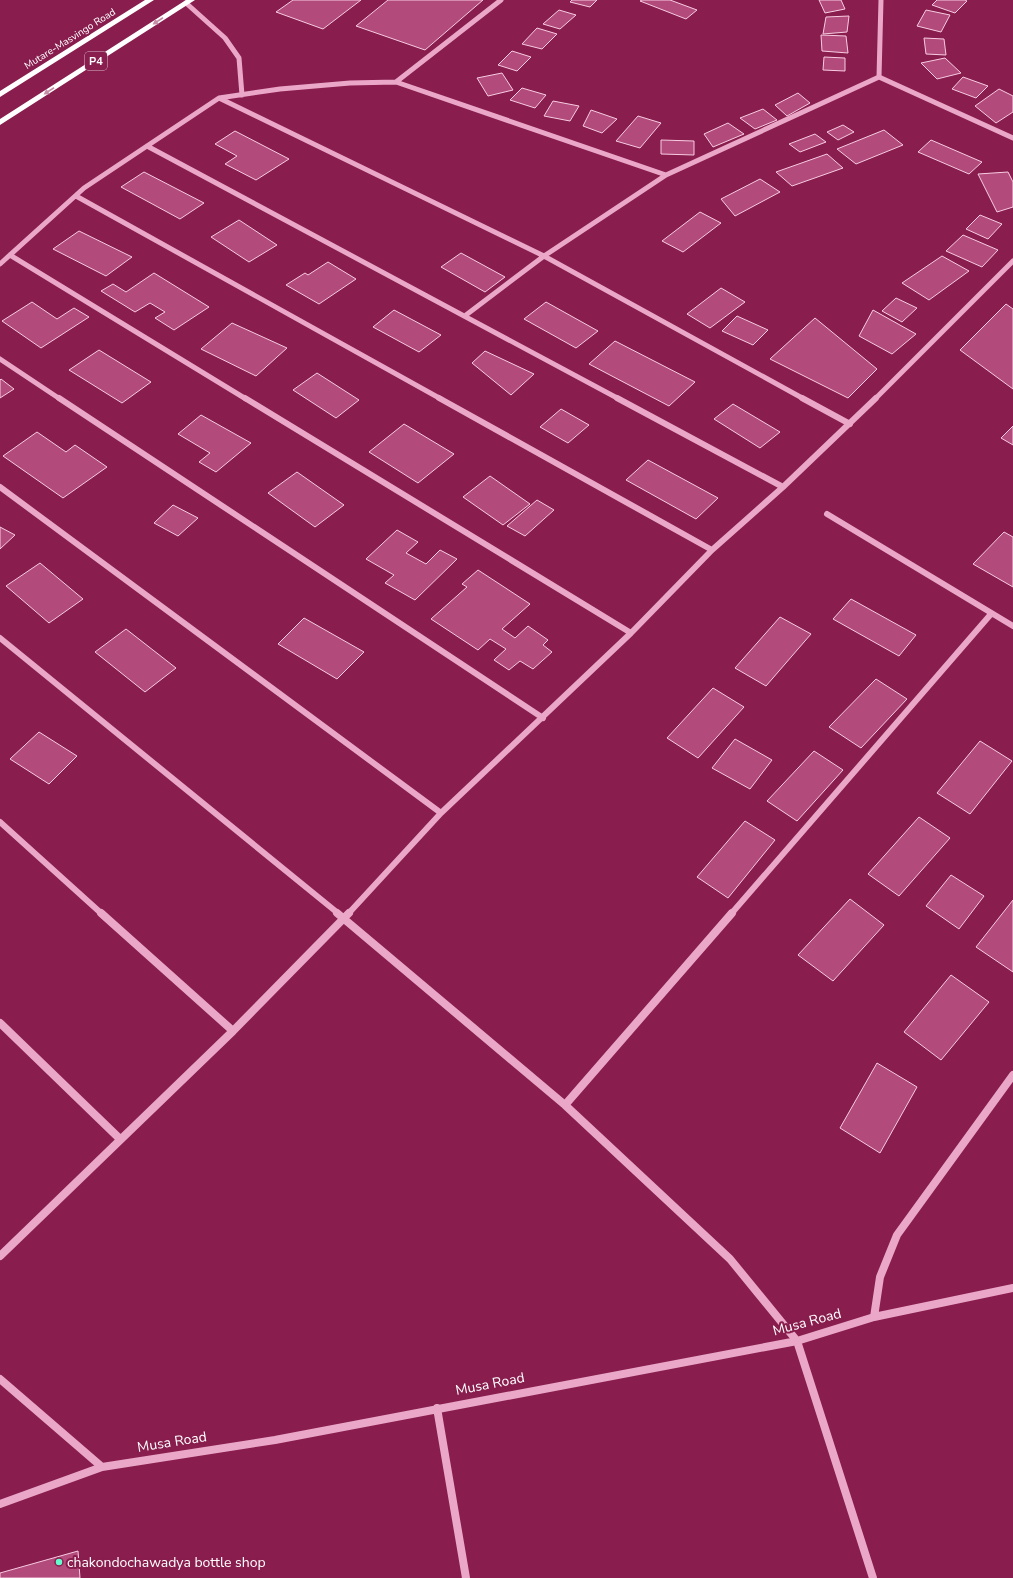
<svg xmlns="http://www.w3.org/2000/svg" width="1013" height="1578" font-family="'Nunito Sans',sans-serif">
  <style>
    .building { fill: #b24a7b; stroke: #f8cce1 }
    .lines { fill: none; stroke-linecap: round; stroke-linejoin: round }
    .minor-far2 { stroke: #eba7c7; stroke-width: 5 }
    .minor-far1 { stroke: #eba7c7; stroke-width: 6 }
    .minor { stroke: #eba7c7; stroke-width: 8 }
    .highway { fill: #fff; fill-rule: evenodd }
    .oneway { fill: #c48ea6 }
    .poi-dot { fill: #65fbcc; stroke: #881d4e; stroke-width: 1.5 }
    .labels { text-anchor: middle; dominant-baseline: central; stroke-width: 4; stroke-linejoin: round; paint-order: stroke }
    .far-street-label { font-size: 10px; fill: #fff; stroke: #881d4e }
    .shield { fill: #881d4e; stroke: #dbbbca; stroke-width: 1 }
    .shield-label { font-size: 11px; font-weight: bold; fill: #fff }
    .near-street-label { font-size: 14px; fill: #fff; stroke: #881d4e }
    .near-poi-label { font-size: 14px; fill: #fff; stroke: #881d4e; text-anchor: start }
  </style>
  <rect width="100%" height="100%" fill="#881d4e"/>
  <!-- building -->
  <path class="building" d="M293,0h68l-38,29 -47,-17z
    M388,0h95l-58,50 -69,-24z
    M572,0h25l-7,7 -20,-5z
    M642,0h28l27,10 -11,9 -46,-18z
    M819,0h22l4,9 -20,4z
    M937,0h28l2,1 -12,12 -23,-8z
    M559,10l17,5 -16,14 -17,-5z
    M926,10l24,5 -9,17 -24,-6z
    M849,16l-2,16 -24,2 3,-17z
    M537,28l20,6 -15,15 -20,-5z
    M821,35l25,1 2,17 -26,-2z
    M924,38l20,1 2,16 -20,-1z
    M512,51l19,6 -14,14 -19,-6z
    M824,57l21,1v13l-22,-1z
    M945,58l16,15 -24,6 -16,-16z
    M502,73l11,17 -25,6 -11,-18z
    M963,77l25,9 -12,12 -24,-9z
    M522,88l24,7 -11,13 -25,-8z
    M999,89l14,7v16l-17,11 -21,-17z
    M798,93l12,10 -23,13 -12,-11z
    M553,101l26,5 -9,15 -26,-5z
    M763,109l14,11 -22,9 -15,-11z
    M591,110l26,9 -15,14 -19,-7z
    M638,116l23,7 -21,25 -24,-7z
    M728,123l16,11 -31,13 -9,-13z
    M843,125l11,7 -16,8 -11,-8z
    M884,130l19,15 -47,19 -19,-15z
    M235,131l54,28 -33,21 -31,-16 12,-8 -22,-12z
    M815,134l11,8 -26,10 -11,-8z
    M661,140l33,1v14l-33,-1z
    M931,140l51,22 -13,12 -51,-22z
    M827,154l16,14 -51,18 -16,-14z
    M144,172l60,31 -24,16 -59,-32z
    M1008,172l5,10v25l-16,5 -19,-38z
    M760,179l20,13 -45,24 -14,-17z
    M700,212l21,11 -38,29 -21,-11z
    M980,215l22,9 -14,15 -22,-10z
    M239,220l38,25 -28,17 -38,-25z
    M79,231l53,26 -26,19 -53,-27z
    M963,235l35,15 -16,17 -36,-16z
    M461,253l44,24 -20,15 -44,-25z
    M942,256l27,15 -40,29 -27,-17z
    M328,262l28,17 -37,25 -33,-19 19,-12 3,2z
    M154,273l55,34 -35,23 -19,-12 10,-6 -15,-9 -15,9 -34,-21 12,-7 13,8z
    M721,288l24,14 -35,26 -23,-14z
    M896,298l21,10 -15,14 -20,-11z
    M32,302l25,17 17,-11 15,9 -48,31 -39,-27z
    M546,302l52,29 -22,17 -52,-29z
    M1006,304l7,5v80l-53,-39z
    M394,310l47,25 -22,17 -46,-25z
    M873,310l43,24 -24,20 -33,-18z
    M737,316l31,14 -15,15 -31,-14z
    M815,318l62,51 -29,29 -78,-39z
    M232,323l55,25 -31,28 -55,-27z
    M615,341l80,41 -26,24 -80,-42z
    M99,350l52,32 -29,21 -53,-33z
    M485,351l49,23 -23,21 -39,-32z
    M317,373l42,27 -23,18 -43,-28z
    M1,379l13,10 -14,9v-18z
    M733,404l47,28 -20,16 -46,-29z
    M561,409l28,16 -21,18 -28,-16z
    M201,415l50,28 -35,29 -17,-10 11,-9 -32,-19z
    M404,424l50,30 -36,29 -49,-31z
    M1013,426v19l-12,-7z
    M37,432l29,20 9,-7 32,22 -44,31 -60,-42z
    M648,460l70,38 -22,21 -70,-39z
    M297,472l47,33 -29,22 -47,-34z
    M490,476l40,28 -27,21 -40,-28z
    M537,500l17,10 -29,26 -18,-10z
    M173,505l25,13 -20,18 -24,-13z
    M0,527l15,8 -15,14z
    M397,530l21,12 -12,11 20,11 14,-14 17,9 -42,41 -30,-17 9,-8 -28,-16z
    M1004,532l9,5v50l-40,-23z
    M40,563l43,36 -34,24 -43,-37z
    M478,570l52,34 -28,25 13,9 13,-12 20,14 -5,5 9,7 -19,17 -13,-8 -11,9 -15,-10 12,-11 -16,-10 -12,11 -47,-31 36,-32 -5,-3z
    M851,599l65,36 -17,21 -66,-37z
    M780,617l31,17 -45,52 -31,-18z
    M304,618l60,34 -27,27 -59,-35z
    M126,629l50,39 -31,24 -50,-40z
    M876,679l31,20 -46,49 -32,-21z
    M713,688l31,19 -46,51 -31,-20z
    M39,732l38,24 -28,28 -39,-25z
    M735,739l37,21 -22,29 -38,-21z
    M980,741l32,20 -42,53 -33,-21z
    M814,751l29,19 -46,51 -30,-20z
    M919,817l31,21 -51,58 -31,-22z
    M745,821l30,19 -47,58 -31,-21z
    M951,875l33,21 -25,33 -33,-23z
    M850,899l34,26 -51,56 -35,-26z
    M1013,900v72l-37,-25z
    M951,975l38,27 -48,58 -37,-28z
    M877,1063l40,24 -37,66 -40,-25z
    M78,1551l2,27h-80v-5z"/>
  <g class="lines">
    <!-- minor-far2 -->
    <path class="minor-far2" d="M881,0l-2,77 134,61
      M186,3l39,35 14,20 3,37
      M396,82l270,93
      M219,98l325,158 260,143
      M147,146l472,253
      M76,196l365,203
      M10,255l236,144
      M0,264l84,-76 135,-90 61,-9 70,-6 46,-1 105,-82
      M466,315l78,-59 122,-81 213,-98
      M0,359l60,40
      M875,399l138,-138"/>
    <!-- minor-far1 -->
    <path class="minor-far1" d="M59,398l484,320
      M245,398l386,235
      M439,398l273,152
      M617,398l166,89
      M802,398l48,26
      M0,487l441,326
      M827,514l186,112
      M0,638l339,276
      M0,822l102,92
      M348,914l93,-101 190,-180 81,-83 71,-63 93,-89
      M731,914l260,-300"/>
    <!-- minor -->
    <path class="minor" d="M101,913l132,118
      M337,913l228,192 165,154 67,82 76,237
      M0,1023l120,116
      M565,1105l167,-192
      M0,1256l233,-225 116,-118
      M874,1317l6,-40 17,-42 116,-160
      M0,1379l102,88 173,-27 522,-99 77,-24 139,-29
      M437,1408l29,170
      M0,1504l102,-37"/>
    <!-- highway -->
    <path class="highway" d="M145,0h9l-154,97v-6z
      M186,0h9l-195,125v-6z"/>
  </g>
  <!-- one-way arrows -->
  <defs><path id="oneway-solid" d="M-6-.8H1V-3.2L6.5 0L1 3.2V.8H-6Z"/></defs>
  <g class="oneway">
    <use href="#oneway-solid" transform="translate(158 21) rotate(147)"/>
    <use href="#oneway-solid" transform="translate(49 91) rotate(147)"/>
  </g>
  <!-- markers -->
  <circle class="poi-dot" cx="59" cy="1562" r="4"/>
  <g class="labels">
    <!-- far-street labels -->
    <g class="far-street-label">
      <text transform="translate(70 39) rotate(-32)">Mutare-Masvingo Road</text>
    </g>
    <!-- shield labels -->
    <rect class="shield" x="85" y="52" width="22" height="18" rx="3"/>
    <g class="shield-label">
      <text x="96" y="61">P4</text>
    </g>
    <!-- near-street labels -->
    <g class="near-street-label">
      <text transform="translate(807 1322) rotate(-15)">Musa Road</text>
      <text transform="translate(490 1384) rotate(-11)">Musa Road</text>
      <text transform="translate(172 1442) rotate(-9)">Musa Road</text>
    </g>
    <!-- near-poi labels -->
    <g class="near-poi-label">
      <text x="67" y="1562">chakondochawadya bottle shop</text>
    </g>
  </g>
</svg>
